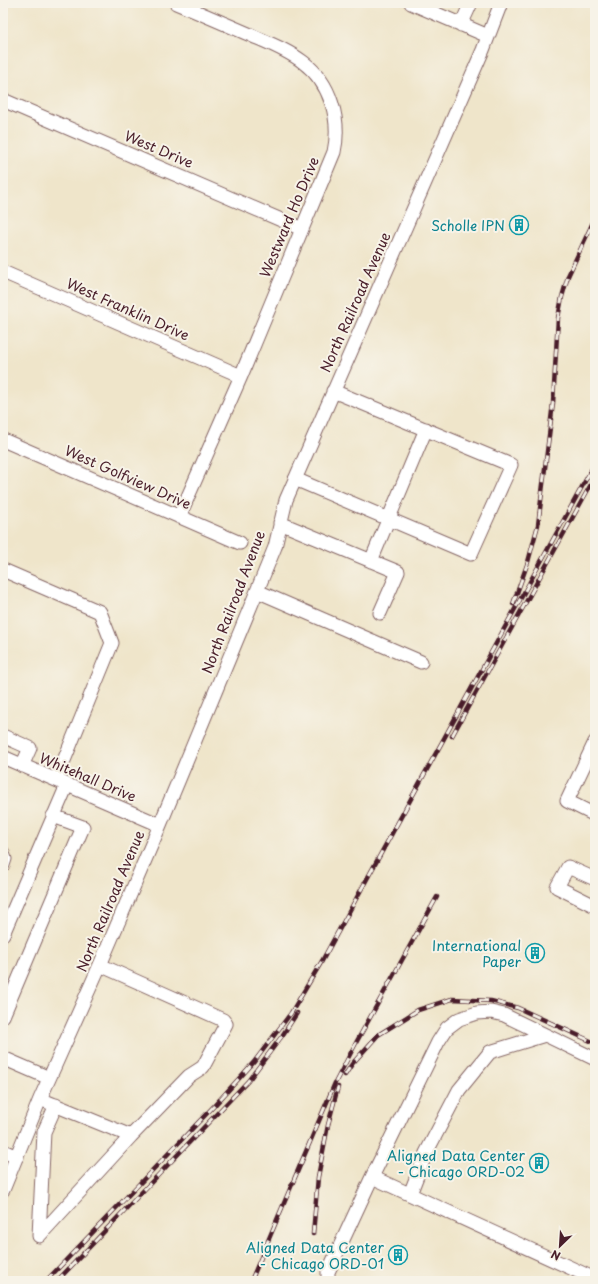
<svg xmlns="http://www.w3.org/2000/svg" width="598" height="1284" font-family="'Playpen Sans',sans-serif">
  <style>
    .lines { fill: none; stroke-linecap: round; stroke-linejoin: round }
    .minor-casing { stroke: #846463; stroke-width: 15 }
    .minor { stroke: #fff; stroke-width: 13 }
    .rail-casing { stroke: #4a1f2b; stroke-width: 4.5 }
    .rail { stroke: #f7f3e8; stroke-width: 3; stroke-dasharray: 9; stroke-linecap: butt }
    .labels { text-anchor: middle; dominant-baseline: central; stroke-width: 4; stroke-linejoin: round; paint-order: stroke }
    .street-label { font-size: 14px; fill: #4a1f2b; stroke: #f7f3e8 }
    .culture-label { font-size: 14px; fill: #0d838f; stroke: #f7f3e8; text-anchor: end }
  </style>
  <rect width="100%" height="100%" fill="#f7f3e8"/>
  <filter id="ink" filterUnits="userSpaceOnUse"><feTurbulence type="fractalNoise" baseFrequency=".025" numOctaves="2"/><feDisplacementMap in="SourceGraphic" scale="8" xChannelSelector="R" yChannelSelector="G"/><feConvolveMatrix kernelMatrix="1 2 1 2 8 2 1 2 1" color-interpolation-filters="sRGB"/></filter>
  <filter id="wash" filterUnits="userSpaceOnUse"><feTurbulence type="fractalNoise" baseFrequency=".012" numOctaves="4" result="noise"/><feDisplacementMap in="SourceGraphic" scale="16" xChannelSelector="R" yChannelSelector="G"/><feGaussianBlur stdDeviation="0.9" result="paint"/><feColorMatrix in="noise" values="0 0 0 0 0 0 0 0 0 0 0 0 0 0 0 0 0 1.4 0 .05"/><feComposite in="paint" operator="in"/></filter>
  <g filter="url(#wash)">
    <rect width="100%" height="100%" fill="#efe5ca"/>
  </g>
  <g filter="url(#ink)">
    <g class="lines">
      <!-- minor casing -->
      <g class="minor-casing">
        <path id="minor" d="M176,3c24,10 47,20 70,30 20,9 40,16 57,29 28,21 38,58 31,90l-93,224 -62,141
          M411,3l77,33
          M461,25l10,-22
          M3,100l299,129
          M3,272l238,104
          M3,440l237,103
          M295,479l176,75 40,-89 -178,-74
          M280,523l118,49 -18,41
          M371,561l55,-132
          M3,570l97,42 12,31 -56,137
          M257,591l164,71
          M3,736l27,12 -8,18
          M595,742l-28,59 28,14
          M3,757l157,68
          M3,853l2,6 -2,6
          M595,879l-27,-12 -11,20 38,19
          M3,934l64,-149
          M3,1016l80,-189 -30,-11
          M3,1058l46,20
          M40,1099l91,37 58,-60 14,-9 23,-43 -3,-4 -123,-55
          M3,1151l14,6
          M372,1177l223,102
          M3,1190l37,-91 60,-134 60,-140 97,-234 18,-44 11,-47 197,-450 18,-47
          M410,1194l16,-41 33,-63 31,-38 55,-17
          M39,1236l92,-100
          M39,1236l5,-104 12,-27
          M328,1281v-9l44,-95 66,-135 9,-14 12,-9 18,-6 14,-1 13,3 91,44"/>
      </g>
      <!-- minor -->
      <use href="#minor" class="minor"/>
      <!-- rail casing -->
      <g class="rail-casing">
        <path id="rail" d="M513,604l15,-42 10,-37 15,-122 5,-85 4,-21 6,-21 27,-58
          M452,736l143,-259
          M345,1075l7,-11 26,-29 40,-25 34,-11 39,2 27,7 77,35
          M313,1234l5,-57 10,-52 10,-38
          M46,1281l168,-175 40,-44 37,-49 31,-52 273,-498
          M57,1281l191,-200 34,-45 15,-23
          M251,1281l84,-198 22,-42 80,-144"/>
      </g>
      <!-- rail -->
      <use href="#rail" class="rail"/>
    </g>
  </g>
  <!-- icons -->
  <defs>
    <g id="building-ring" transform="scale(1)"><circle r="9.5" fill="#f7f3e8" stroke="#0f9aa8" stroke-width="1.5"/><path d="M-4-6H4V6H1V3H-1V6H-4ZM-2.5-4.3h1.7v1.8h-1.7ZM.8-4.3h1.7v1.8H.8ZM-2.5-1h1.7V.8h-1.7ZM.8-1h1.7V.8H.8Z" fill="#0f9aa8"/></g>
  </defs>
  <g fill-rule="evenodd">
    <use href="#building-ring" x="519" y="225"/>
    <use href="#building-ring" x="535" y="953"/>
    <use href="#building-ring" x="539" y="1163"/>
    <use href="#building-ring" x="398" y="1255"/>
  </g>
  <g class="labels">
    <!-- street labels -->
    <g class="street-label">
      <text transform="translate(159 149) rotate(23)">West Drive</text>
      <text transform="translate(289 217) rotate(-67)">Westward Ho Drive</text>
      <text transform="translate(355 302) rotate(-66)">North Railroad Avenue</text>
      <text transform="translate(128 309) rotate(24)">West Franklin Drive</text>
      <text transform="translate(128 477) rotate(24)">West Golfview Drive</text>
      <text transform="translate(233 602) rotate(-69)">North Railroad Avenue</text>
      <text transform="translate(88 777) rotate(23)">Whitehall Drive</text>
      <text transform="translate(110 901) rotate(-67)">North Railroad Avenue</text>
    </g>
    <!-- culture labels -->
    <g class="culture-label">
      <text x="505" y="225">Scholle IPN</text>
      <text x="521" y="945">International<tspan x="521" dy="16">Paper</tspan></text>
      <text x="525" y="1155">Aligned Data Center<tspan x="525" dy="16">- Chicago ORD-02</tspan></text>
      <text x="384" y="1247">Aligned Data Center<tspan x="384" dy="16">- Chicago ORD-01</tspan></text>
    </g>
  </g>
  <!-- margin -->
  <rect width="598" height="1284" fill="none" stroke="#f7f3e8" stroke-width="16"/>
  <!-- north arrow -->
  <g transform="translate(560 1246) rotate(205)" stroke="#f7f3e8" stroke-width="3" paint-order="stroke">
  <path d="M0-3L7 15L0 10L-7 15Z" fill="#4a1f2b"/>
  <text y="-6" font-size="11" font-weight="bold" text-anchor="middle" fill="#4a1f2b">N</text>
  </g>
</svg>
